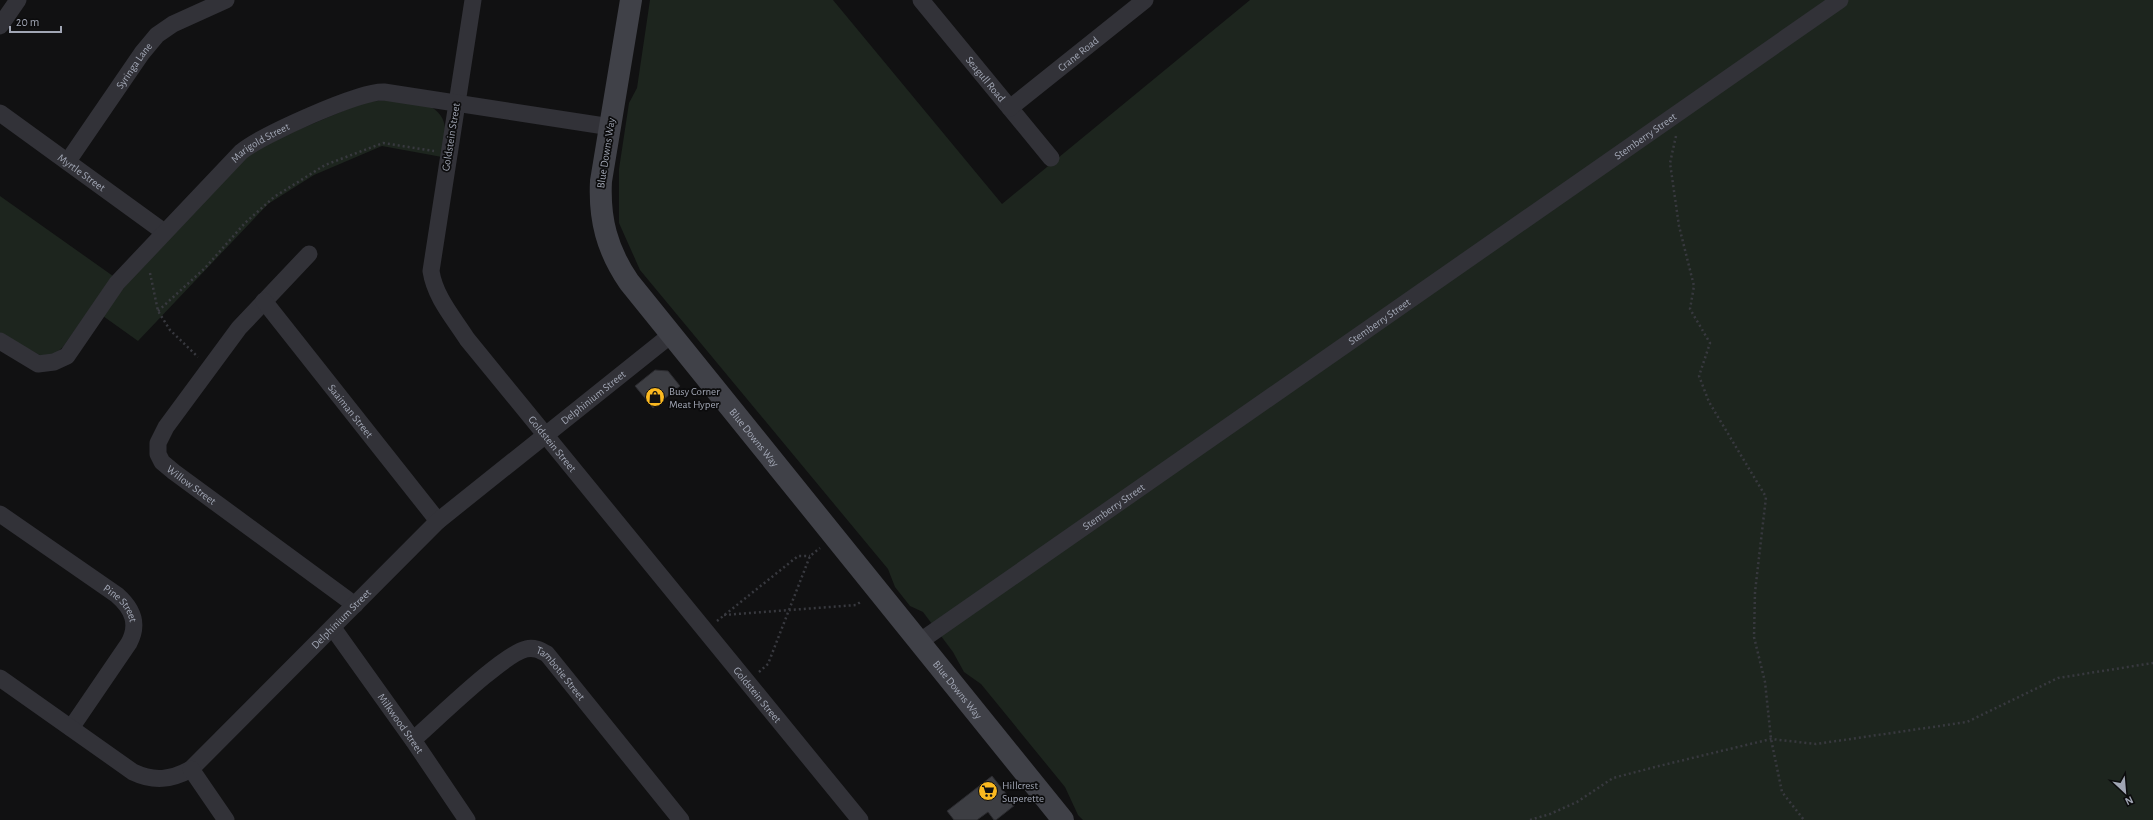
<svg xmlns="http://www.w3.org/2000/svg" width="2153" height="820" font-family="'Alegreya Sans',sans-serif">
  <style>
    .green { fill: #1d251e }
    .building { fill: #3d3e43; stroke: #2b2b2f }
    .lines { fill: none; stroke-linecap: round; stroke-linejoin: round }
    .path { stroke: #38393f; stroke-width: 2.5; stroke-dasharray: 2 3; stroke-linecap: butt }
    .street { stroke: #323238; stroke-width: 17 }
    .secondary { stroke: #404148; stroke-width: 22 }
    .labels { text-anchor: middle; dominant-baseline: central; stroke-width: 3.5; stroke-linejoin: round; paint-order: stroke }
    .street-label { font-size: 11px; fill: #a1a6b4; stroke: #0c0c0d }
    .poi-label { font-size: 11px; fill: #a1a6b4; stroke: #0c0c0d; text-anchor: start }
  </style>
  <rect width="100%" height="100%" fill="#111112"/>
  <!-- green -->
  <path class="green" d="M650,0h183l169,204 248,-204h903v820h-1070l-5,-5 -13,-28 -84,-103 -17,-12 -11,-20 -30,-40 -13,-6 -15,-19 -7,-18 -248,-299 -21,-47v-54l10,-66 8,-15z
    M385,100l46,7c20,12 14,30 11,50l-60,-11 -68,29 -46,29 -130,137 -35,-25 25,-34 119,-125 20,-14 95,-40z
    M0,196l113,80 -50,71 -8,7 -12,3 -43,-24z"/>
  <!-- building -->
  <path class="building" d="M655,370l13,1 12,15 -27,22 -18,-22z
    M992,776l23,29 -19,15h-2l-6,-8 -11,8h-23l-7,-9z"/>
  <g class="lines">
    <!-- path -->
    <path class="path" d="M1676,136l-6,27 9,63 15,60 -4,23 20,34 -11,33 10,26 57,95 -11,95 -1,45 11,45 6,57 11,53 22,28
      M150,273l8,38 12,19 28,27
      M158,311l47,-43 40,-45 29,-26 51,-32 58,-22 51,8
      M724,615l132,-10 6,-4
      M717,621l81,-65h12
      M759,672l9,-8 42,-108 10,-8
      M1530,820l20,-6 27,-12 36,-24 46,-12 112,-27 45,5 151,-22 91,-44 95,-15"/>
    <!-- street -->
    <g class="street">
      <path id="s1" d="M473,0l-42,271c4,26 22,46 36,68l393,481"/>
      <path id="s2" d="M921,0l130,158"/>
      <path d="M0,26l18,-26"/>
      <path id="s3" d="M1010,108l135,-108"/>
      <path id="s4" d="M0,113l164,119"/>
      <path id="s5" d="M68,161l74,-108 15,-18 16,-11 53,-24"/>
      <path id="s6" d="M309,254l-70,74 -73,99 -8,16v11l4,8 12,10 181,133"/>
      <path id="s7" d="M264,301l174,220"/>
      <path id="s8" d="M0,341l38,23 16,-2 13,-6 50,-73 124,-131c21,-17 118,-61 143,-60l227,35"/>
      <path id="s9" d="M0,514l117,81c16,14 22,29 12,48l-58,85"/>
      <path id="s10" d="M333,628l80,112 54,80"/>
      <path id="s11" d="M919,642l921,-642"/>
      <path id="s12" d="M0,678l133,94c21,10 38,8 58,-3l247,-248 234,-187"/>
      <path id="s13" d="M413,740c22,-19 90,-86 113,-91 8,-2 14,1 21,5l134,166"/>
      <path d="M191,769l35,51"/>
    </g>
    <!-- secondary -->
    <path class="secondary" id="s14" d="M631,0l-30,181c-2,38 6,69 28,101l434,538"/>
  </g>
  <!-- icons -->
  <defs>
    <g id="shop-disc" transform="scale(1)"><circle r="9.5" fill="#fbb920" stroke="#0c0c0d"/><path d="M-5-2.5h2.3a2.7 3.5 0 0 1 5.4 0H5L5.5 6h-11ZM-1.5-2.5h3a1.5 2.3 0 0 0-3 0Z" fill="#111"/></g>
    <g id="supermarket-disc" transform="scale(1)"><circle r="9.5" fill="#fbb920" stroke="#0c0c0d"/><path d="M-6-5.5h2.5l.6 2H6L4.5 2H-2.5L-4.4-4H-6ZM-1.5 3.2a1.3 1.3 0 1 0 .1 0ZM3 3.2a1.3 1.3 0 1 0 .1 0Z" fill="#111"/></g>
  </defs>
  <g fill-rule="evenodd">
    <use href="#shop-disc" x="655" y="397"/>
    <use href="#supermarket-disc" x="988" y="791"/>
  </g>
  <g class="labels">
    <!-- street labels -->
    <g class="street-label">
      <text stroke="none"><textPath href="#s3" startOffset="87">Crane Road</textPath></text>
      <text stroke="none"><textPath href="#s5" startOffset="116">Syringa Lane</textPath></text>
      <text stroke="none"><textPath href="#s2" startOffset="102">Seagull Road</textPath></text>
      <text stroke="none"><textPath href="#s11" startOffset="885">Stemberry Street</textPath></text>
      <text transform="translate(451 137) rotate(-81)">Goldstein Street</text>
      <text stroke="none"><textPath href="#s8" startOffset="365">Marigold Street</textPath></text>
      <text transform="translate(606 153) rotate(-81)">Blue Downs Way</text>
      <text stroke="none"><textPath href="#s4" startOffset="101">Myrtle Street</textPath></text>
      <text stroke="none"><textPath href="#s11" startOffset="561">Stemberry Street</textPath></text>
      <text stroke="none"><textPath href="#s12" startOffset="772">Delphinium Street</textPath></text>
      <text stroke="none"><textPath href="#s7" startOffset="140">Saaiman Street</textPath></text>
      <text stroke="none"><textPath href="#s14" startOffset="490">Blue Downs Way</textPath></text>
      <text stroke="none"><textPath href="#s1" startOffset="487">Goldstein Street</textPath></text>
      <text stroke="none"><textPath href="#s6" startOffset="300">Willow Street</textPath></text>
      <text stroke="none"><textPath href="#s11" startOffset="237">Stemberry Street</textPath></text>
      <text stroke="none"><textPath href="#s9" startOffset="151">Pine Street</textPath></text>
      <text stroke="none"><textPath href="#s12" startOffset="436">Delphinium Street</textPath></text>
      <text stroke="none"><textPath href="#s13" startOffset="191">Tambotie Street</textPath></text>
      <text stroke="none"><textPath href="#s14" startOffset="814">Blue Downs Way</textPath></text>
      <text stroke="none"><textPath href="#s1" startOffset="811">Goldstein Street</textPath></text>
      <text stroke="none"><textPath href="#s10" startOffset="117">Milkwood Street</textPath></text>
    </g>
    <!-- poi labels -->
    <g class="poi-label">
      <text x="669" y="391">Busy Corner<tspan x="669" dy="13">Meat Hyper</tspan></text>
      <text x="1002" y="785">Hillcrest<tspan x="1002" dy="13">Superette</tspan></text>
    </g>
  </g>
  <!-- north arrow -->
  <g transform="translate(2125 792) rotate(154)" stroke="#0c0c0d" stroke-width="3" paint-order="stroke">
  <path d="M0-3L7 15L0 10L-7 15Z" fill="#a1a6b4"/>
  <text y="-6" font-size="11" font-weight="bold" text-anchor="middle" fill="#a1a6b4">N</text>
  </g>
  <!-- scale -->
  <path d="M10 26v6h51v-6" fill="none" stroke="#a1a6b4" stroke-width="2"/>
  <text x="16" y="26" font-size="12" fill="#a1a6b4" stroke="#0c0c0d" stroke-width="3" paint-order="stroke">20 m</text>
</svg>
